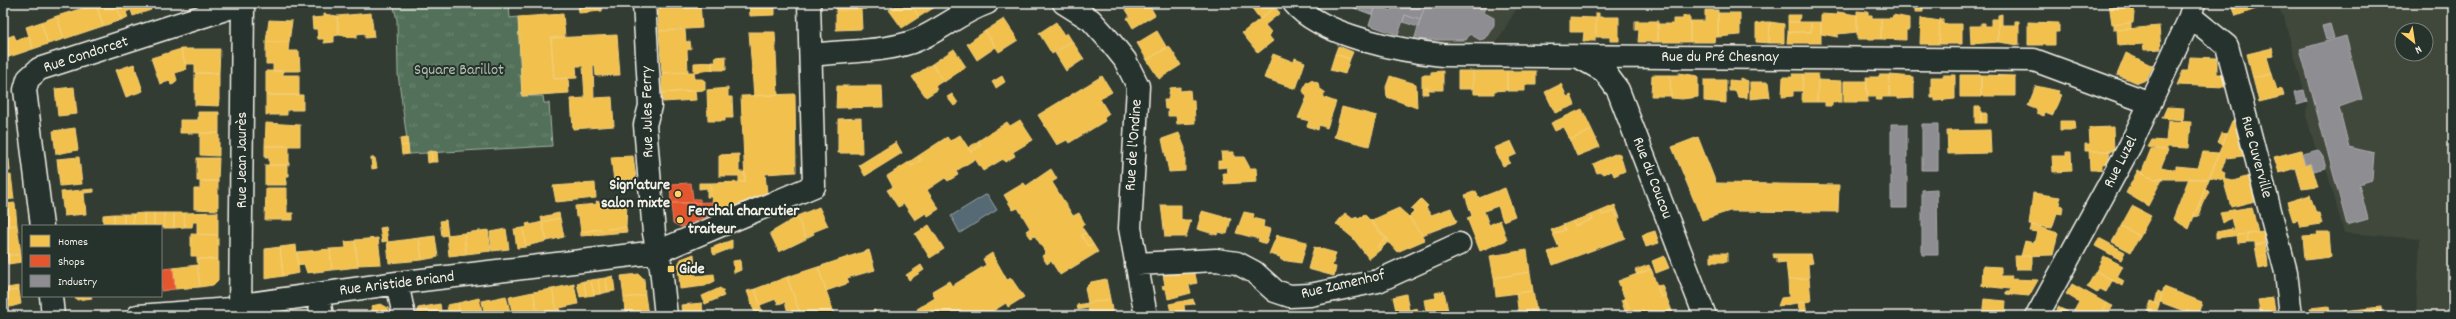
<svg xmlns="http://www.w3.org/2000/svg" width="2456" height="319" font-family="Dekko,sans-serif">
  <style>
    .built { fill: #41463a; fill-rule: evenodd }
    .park { fill: url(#park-tufts); stroke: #a3b1a1 }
    .water { fill: #576b74; stroke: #96a1a2 }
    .homes { fill: #f2c14e; stroke: #f3cf7c }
    .shops { fill: #e4572e; stroke: #e98566 }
    .industry { fill: #8d8d92; stroke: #acabac }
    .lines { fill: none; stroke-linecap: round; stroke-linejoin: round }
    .minor-casing { stroke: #f4f1e8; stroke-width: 25 }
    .minor { stroke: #26332d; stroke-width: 22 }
    .poi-dot { fill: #ffd166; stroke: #26332d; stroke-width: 1.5 }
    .labels { text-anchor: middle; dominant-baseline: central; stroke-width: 4; stroke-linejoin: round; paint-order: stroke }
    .street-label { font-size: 16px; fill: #f4f1e8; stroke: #26332d }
    .park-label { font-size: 16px; fill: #b3beaf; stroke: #26332d }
    .poi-label { font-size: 16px; font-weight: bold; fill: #f4f1e8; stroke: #26332d; text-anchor: start }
  </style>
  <defs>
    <pattern id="park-tufts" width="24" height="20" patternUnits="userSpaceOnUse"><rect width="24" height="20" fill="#52715a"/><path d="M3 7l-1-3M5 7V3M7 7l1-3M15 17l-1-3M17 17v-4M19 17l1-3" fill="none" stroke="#6c8672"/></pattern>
  </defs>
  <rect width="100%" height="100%" fill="#323c33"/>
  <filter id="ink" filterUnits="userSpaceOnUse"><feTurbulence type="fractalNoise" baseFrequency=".025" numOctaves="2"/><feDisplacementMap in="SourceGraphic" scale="8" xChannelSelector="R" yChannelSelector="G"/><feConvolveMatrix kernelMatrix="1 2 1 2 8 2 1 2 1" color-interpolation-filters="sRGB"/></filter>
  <g filter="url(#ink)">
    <!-- built -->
    <path class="built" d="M1377,3h143l-26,44 -91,-5 -34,-17z
      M2277,3h176v313h-37l4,-77 -76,-6 -21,-76 -8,-10 -9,-32 1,-13 -22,-80zM2402,30h24v24h-24z"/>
    <!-- park -->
    <path class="park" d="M393,3h116l1,15 8,-1 4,79h21l1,7h5l3,43 -143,8 -11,-80 -1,-54z"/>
    <!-- water -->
    <path class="water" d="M987,194l10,16 -37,23 -9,-17z"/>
    <!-- homes -->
    <path class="homes" d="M116,3l5,17 -18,6 -7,-22z
      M116,3h32l3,7 -18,6 -2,-6 -5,2 2,6 -7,2z
      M578,3h25l-1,8 -23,2z
      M658,3h42l2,25 -43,3z
      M749,3h26v12l-25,1z
      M835,3h31v6l-30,1z
      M899,3h11l9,14 -17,11 -13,-18z
      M910,3h23l2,4 -16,10z
      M1133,3h15l7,12 -22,13 -6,-10 3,-2 -5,-8z
      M1248,3h24l3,4 -15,12z
      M1915,3h8v9h-8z
      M2109,3h26l-2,20 -21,1z
      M2231,3h26l2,5 -23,8z
      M96,4l7,22 -39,13 -7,-23z
      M1275,7l5,6 -15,12 6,7 -2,4 4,5 -15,12 -16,-20z
      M861,9l1,20 -26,1v-20z
      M1705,10h13v27h-3l-1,5h-24v-21h15z
      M1857,11l11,1v3h4v3h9v21h-24z
      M1838,12l19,3v17l-19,2v3l-17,-3v-20l16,1z
      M371,13l3,24 -9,1v-5l-8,1v4l-18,-3 -2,-19z
      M1596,13h3v4h20v24h-9v-4h-14z
      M1718,13h22v22l-22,2z
      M324,14l13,2 2,19 -5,1v6l-10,1v-4h-6l-1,-10h-4l-1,-11 12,-1z
      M563,14l2,23 -14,1 3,41 14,-1 1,15 -47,3 -4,-79z
      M2002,14v11h13v-4h4v24l-21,-3v-27z
      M1788,15h12l-1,7h-11z
      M1893,15l16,3v12h-3v10l-25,-1v-21h11z
      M57,16l7,23 -16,5 -7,-22z
      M1683,16h5l2,3v23h-32v-18h15v-5h10z
      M1570,17l26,1 -1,23h-12l1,-9h-14z
      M1921,18l19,3 -1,23h-19z
      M1004,19l14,21 -19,12 -14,-21z
      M1940,19h3v5h19v20h-23z
      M1991,19h7v23l-27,2 -1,-18h11v-3h4v3h6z
      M269,20l23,1 -3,21h-23z
      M1635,21h23v21h-20l1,-12h-4z
      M41,22l7,22 -15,5 -7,-22z
      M1056,22l8,13 3,-2 5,8 -20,13 -13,-21z
      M1765,22h5l-1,21 -13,-1v-18z
      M1770,22l14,2v19h-15z
      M1788,22h23v10h-23z
      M1811,22h10v21h-34l1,-11h23z
      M2028,22l31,1v9h-4v13h-27z
      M2131,23v6l-17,1v-6z
      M2159,26l2,23 -17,1 -1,-6 -25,2 -1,-16z
      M685,30l1,12 4,-1 1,8 -4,1 1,22 -26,1 -3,-42z
      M985,31l11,16 -19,13 -10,-16z
      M1157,31l10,17 -20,12 -10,-17z
      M749,32h26l3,63 -24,1z
      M14,35l2,5 13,-4 4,13 -30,10v-20z
      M617,35l3,40 -24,1 -1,-11h-2l1,33 18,-1 2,29 -41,3 -2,-30 14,-1 -2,-32h-7l1,12 -23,1 -3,-41z
      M1072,41l12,18 -18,12 -11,-18z
      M266,42h23l-1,9h11l1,20h-27v-7h-7z
      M1169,46l12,19 -22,14 -12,-19z
      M1338,46l15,6 -3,7 -15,-5z
      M2272,48l2,8 -7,1 5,17 -19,4 -6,-24z
      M181,49l6,20 -12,4 2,7 -3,4 -3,1 -1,-4 -10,3 -9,-26z
      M181,49h39l-1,24h-24v-9h-10z
      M954,49l12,18 -22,15 -12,-18z
      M2126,53l27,13 -7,14 -8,3 -21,-8z
      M1273,54l21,8 1,-4 10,4 -9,27 -32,-11z
      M1335,54l15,5 -5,15 -15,-4z
      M726,56v14h-14v-8h4l-1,-5z
      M2190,57l27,1v16h5l3,13 -48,-2 6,-14h5z
      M712,62v8l-18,2v-9z
      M134,64l9,27 -17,6 -10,-27z
      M932,64l11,17 -8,5 2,4 -11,7 -14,-20z
      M266,71h17v4h16v20h-33z
      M1443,71v19h-15v-3l-6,1v-13h9v-3z
      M1458,71h15v18h-15z
      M1473,71h34v19l-13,1v3h-20z
      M1507,71h29v14h-11v6h-18z
      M688,72h6l1,7h7l3,2v9l-43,3v-20z
      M198,73h21v33l-24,-1v-31z
      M1679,73l19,3v21l-16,2 -11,-1 -1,-23h9z
      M1792,74h11l-1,17h-9v5l-11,1 1,-20h10z
      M1803,74h15l-1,28h-15z
      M2272,74l5,16 5,-1 2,7 -25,6 -6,-24z
      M1652,75h18l1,21h-20z
      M1879,75h11l-1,22h-7v3h-6l1,-3h-10l-1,-20h13z
      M1890,75l24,2v21l-16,1v-2h-9z
      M1943,75h12v24l-20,2v-3h-4v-21h12z
      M1960,75h21v22h-21z
      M1981,75l34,1v20h-34z
      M1002,76l3,6 -9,6 -4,-6z
      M1102,76l10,16 -12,7 9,15 -5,4 1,3 -36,22 -2,-3 -10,5 -19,-30z
      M1390,76l26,8 1,24 -30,-11 -1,-10z
      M1740,78l8,3 -1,17 -9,-1 -2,-6h-7v-11l11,1z
      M1311,80l7,3 1,5 7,5 -3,2 2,3 11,4 -9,26 -8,-3 -1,5 -11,-4 2,-5 -11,-3 9,-21 -4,-6 3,-8z
      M1704,80h22v23l-22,-2z
      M1818,80l24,1v21h-10v4h-7v-4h-8z
      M1844,81h23l1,21h-24z
      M1750,82h18l2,15 -20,2z
      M1561,84l6,13 4,-2 4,10 -20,8 -10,-21z
      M837,86h45l1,21 -47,1z
      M2036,86l23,5 -1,3 3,1 -8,20 -8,-3 -1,4 -8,-3 2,-3 -10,-4z
      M74,87l3,27 -19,2 -3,-27z
      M1180,87v4l10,-1 1,10h3l1,23 -18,1 -1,-8h-8v-7h-3l-1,-9h4l2,-12z
      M1428,87v7h-6v-6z
      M728,88v9h4l1,21h-8v3h-17l-1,-31z
      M695,90l1,10 -33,2 -1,-9z
      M795,94l1,78 -31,2 2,19 -53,21 -4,-31 35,-1 -4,-86z
      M952,94l6,9 -4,3 -7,-9z
      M266,95h37v15h-16v5h-21z
      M1342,107l35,9 -8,30 -35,-9z
      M1975,107h6v16h-6z
      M2167,107l17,1 -1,12 -21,-2z
      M1582,109l10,21 -22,10 -6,-13 -9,4 -4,-8z
      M198,112h21v21h-39v-13h18z
      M1981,113h6v10h-6z
      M861,118l1,35h-24v-34z
      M1020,120l13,20 -20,12 2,4 -10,6 -2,-3 -20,12 -8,-12 -19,12 2,4 -10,6 -3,-3 -18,12 12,19 -11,7 -2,-3 -11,7 -11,-16 -6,3 -11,-17 6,-3 -6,-11 22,-14 3,4 9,-6 -3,-4 29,-19 3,4 10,-6 11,17 10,-7 -3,-4 29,-19 3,4z
      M2234,120l9,36 -17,2 -5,13 5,2 -2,7 -15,-3 23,-56z
      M2060,121h15l1,9h-16z
      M2168,121l23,1 -2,26 -23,-1v3l-18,-3 4,-7 14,1z
      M266,123l34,2v21h-35z
      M2113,127l1,24h-29v-7h5l-1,-16z
      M75,128l3,22 -22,4 -3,-23z
      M3,130v3l3,-1 1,14h-4z
      M1592,130l8,17 -23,9 -7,-16z
      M1990,130l1,23 -43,1 -1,-23z
      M200,133h19v23l-19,-1z
      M1179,133l6,15v23l-16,1 -7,-33z
      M2222,133l5,1 -5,11 -4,-3z
      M1698,137l18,46 123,2 -1,27 -108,-1 -28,9 -30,-73z
      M407,138l1,7 -7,1 -1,-7z
      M978,141l3,4 -10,7 -3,-4z
      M1511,141l6,13 -9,4 2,5 -7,3 -9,-18z
      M896,142l6,11 -37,23 -6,-11z
      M408,145l1,9 -7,1 -1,-9z
      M3,146l3,13h3l1,12h-7z
      M265,146h24v19h-20v-7h-4z
      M2151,149l17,1 -7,17 15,3v-4l22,2 5,-16 16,1 -10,26h-54l-14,-5z
      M2301,150l4,15 6,-2 7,24 -16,2 -6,-21 -17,5 -5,-16z
      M431,151l1,11 -4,1 -1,-11z
      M431,151l6,1 1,10h-6z
      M2089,151h21l-2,12 -6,1v6h-12z
      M1221,152h13v5h10l6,11h6l1,14 -33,2 -1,-11h5l-1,-6 -9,1v-7h4z
      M2066,152h5l1,19 -19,1 -1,-16h14z
      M1617,153l3,1 5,17 -11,5 -2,-5 -9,3 -2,-2 -4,1 -4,-9z
      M739,154v18h6v10h-6v-6h-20v-21z
      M633,156l3,23 -22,2 -3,-24z
      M918,156l3,4 -9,6 -3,-4z
      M79,157l3,27 -22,2 -3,-27z
      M197,158h22l-1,23h-21z
      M371,158h4l2,10 -5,1z
      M265,165h22v8h2v3h-3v9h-21z
      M1051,169l6,10 -5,3 21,34 6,-3 6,11 -4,2 5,7 -5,2 7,11 5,-2 5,8 -38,23 -9,-14 -4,3 -5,-8 4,-3 -11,-17 -4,2 -5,-7 4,-3 -12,-20 -5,2 -9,-15 20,-12 2,3z
      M2138,170l4,2 -1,2 14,5 8,-2 -15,29 -22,-13z
      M11,175l3,24 -11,1v-24z
      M2249,176l6,25 -24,6 -8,-28 10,2z
      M2189,178l20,1 -20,50 -16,-10z
      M200,181h18v29l-24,-1v-20h6z
      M595,183l1,15 -40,4 -3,-16z
      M699,183h11l1,14h-4v-9l-8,1z
      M266,188h21v25h6v7h-28z
      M1505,188l10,28 -12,5 -5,-15 -14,5 5,14 11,-5 7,20 -27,11 -13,-33 5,-2 -7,-21 11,-4 3,7z
      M2205,188l4,4 -6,13 -4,-1z
      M94,189v3l-10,1 2,21 -22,2 -3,-24z
      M2033,193l27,4 -1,8 4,1 -1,8 -5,-1 -5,15 -23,-3z
      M2310,195l6,18h3l3,11 -22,3 -2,-7 -5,1 -6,-19z
      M1421,199l7,7 -2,2 5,7 20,-7 6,14 -35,13 -13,-18 5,-5 -3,-3z
      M596,201l7,2 24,-2 -1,26 -18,2 -4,3 -4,-3 -19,3 -2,-15h-3l-1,-11 22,-2z
      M15,203l2,22 -14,2v-23z
      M2199,204l4,1 -4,11 -6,1z
      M1161,205h20v15h10l-5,17h-21z
      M1615,205l5,13h-2l-3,-7 -13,4 -1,-4z
      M2132,206l19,10 -11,20 -19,-10z
      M819,207l9,19 -15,6 1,2 -8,4 -9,-22z
      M2252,207l6,26 -42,5v-6l16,-3v3l2,-1 -3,-13 -8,5 -3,-11z
      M1399,208l10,9 16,23 -28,12 -27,-31z
      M1202,211l29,8 -4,15 -9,-2 -1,3 -20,-6z
      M1601,211l1,4 13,-4 10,27 -72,27 -5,-13 11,-4 -6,-14 12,-4 -2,-5 10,-4 2,5 18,-7 -2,-4z
      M218,212v23l-21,-1v-12h-4l-1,5h-7l-1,-14z
      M1244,212l10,2 -1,4 11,3 -1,6 7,2 -4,15 -8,-3 1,-2 -23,-6z
      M144,213h10v13h-10z
      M144,213v13h-11v-12z
      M154,213h10v15l-10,-2z
      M164,213h10v15h-10z
      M174,213h10l1,14 -11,1z
      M559,213l1,5 -18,4 -1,-5z
      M1345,213l8,6 3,-2 3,2 5,-5 23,24 -10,9 3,3 -11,9 -16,-21 -17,-14z
      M114,214v12h-11v-11z
      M114,214h10v12h-10z
      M124,214h9v12h-9z
      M1591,215l2,4 -18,7 -2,-5z
      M797,217l9,22 -27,13 -9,-19z
      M560,218l4,19 -17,4 -5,-19z
      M446,220l2,15 -6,1 -2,-15z
      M542,222l5,19 -21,5 -3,-18 4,-1 -1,-3 4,-1v2z
      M17,225l4,29 -18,2v-29z
      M929,225l15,24 -14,9 -15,-24z
      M1563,225l2,5 -12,4 -2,-4z
      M2032,225l26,8 -5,22 -32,1 4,-15 9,2 3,-11 -7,-1z
      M2121,226l19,10 -9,16 -19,-10z
      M386,227l2,15 31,-4 3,22 -33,3 -2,-22 -5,1 -2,-14z
      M626,227l1,5 -46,4v-4l19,-3 4,3 4,-3z
      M523,228l3,19 -9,1 -3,-19z
      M506,229l3,20 -17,2 -2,-19z
      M488,230l3,21 -25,3 -2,-21z
      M1655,231l4,12 -13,4 -4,-12z
      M2263,232l2,11 -10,2v-3h-7l-1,-8z
      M2317,232h12l2,25 -26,3 -2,-24 15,-1z
      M464,233l2,21 -17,2 -2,-21z
      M1086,233l7,11 -5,2 -7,-11z
      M191,234l27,1v24h-21v-3h-6z
      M2247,234l1,8 -10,1 -1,-8z
      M1277,235l30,7 -6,21 -20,-3 -1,-3 -11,-3z
      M435,236l3,21 -16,3 -3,-22z
      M378,238l3,26 -23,1 -3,-25z
      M1387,238l2,3 -9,9 -3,-3z
      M2099,238l26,14 -4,8 -26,-14z
      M732,240v8l-18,7 -3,-7z
      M355,241l3,26 -26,3 -2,-21 16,-1 -1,-6z
      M2265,243l2,13 -10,1 -2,-12z
      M296,245l3,28 -16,3 -3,-29z
      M280,247l3,29 -18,3v-30z
      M1314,247l22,6 -4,13 4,1 -2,9 -26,-7z
      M330,249l2,21 -25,3 -3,-9 -6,1 -1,-13z
      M869,250l6,20 -28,8 2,5 -23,8 -8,-24z
      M1527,250l3,22 -36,6 -4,-22z
      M992,253l15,27 4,-2 13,19 -16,10 -2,-4 -13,8 1,5h-73l-4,-7 18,-11 -3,-7 17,-10 3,5 34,-21 -3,-6z
      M1711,253h16v9h-16z
      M21,254l1,8 -14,2 -1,-8z
      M694,254l2,22 18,-2 1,7 -10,5 -25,3 -2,-24 3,-6z
      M1773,254h38l2,9 -5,1 1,14 -21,2 -2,-18 -9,1v-6l-3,1z
      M1664,256l5,12 -13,5 -4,-12z
      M2015,256h17v13h-16z
      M2104,256l19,10 -6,11 7,4 -2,5 -26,-15z
      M2267,256l1,11 -9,2 -2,-12z
      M197,259h21v21l-5,5 -13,2z
      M740,260l1,10 -7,3 -1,-12z
      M197,265l3,22 -25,2 -2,-21z
      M921,265l3,5 -15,10 -3,-5z
      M1649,265l4,9 -2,-5 -14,6 -2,-5z
      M1983,266l18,1v9h11l-1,3 27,1 -9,16 -23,-2v-2h4v-3l-28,-3z
      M818,267l17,49h-34l-14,-39z
      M1651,269l10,28 5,-1 8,20h-47l-2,-5 4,-2 -11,-28z
      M1186,270h8l3,13 -8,2 2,8 -23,6 -2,-10h-3l-1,-3 3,-1 -2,-10z
      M2096,271l18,10h-2l-6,11 -6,-3 -3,4 -10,-6z
      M1530,272l3,19 -37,5 -2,-18z
      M639,274l5,5 1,16 -21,3 -3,-22z
      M613,276l2,15 -7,1 -3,-14z
      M787,277l14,39h-12l-4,-14 -7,2 -2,-5 -16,6 -5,-16z
      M605,278l3,14 -8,2 -2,-15z
      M1809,278l2,23 -33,5 3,-8 8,-1 -1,-17z
      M598,279l2,15 -6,1 -3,-15z
      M1106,279l4,20 -22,4 -3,-15 6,-6z
      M591,280l3,15 -8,1 -2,-15z
      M584,281l2,15 -6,1 -3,-14z
      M574,284l4,20 -18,4v3h-3l-5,-22z
      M2072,284l34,19 -7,13h-16l-9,-5 5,-9 -13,-8z
      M1662,285l4,11 -5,1 -4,-11z
      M19,286v4l-12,1v-3z
      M2164,287l38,15 -5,14 -37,-14z
      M720,288l4,3 -2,1 2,4 -19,8 -3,-8z
      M552,289l5,21 -11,6v-3l-8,2 -5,-23z
      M755,289l5,16 4,11h-8l-9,-25z
      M19,290l2,14 -18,5v-17z
      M1444,291l5,25h-22l-3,-16 12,-2 -1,-5z
      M1533,291l3,18 -10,2v5h-7l-3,-23z
      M2158,291l4,2 -3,12 -4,-2z
      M533,292l5,23 -25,1 -4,-19z
      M1406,294l3,16 8,-2 2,8h-26l4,-1 -4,-18z
      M645,295l3,20 -23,1 -1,-18z
      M74,296h17l1,2 -15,2z
      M506,296l5,20h-26l-3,-15z
      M479,298l4,18h-23l-2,-13z
      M2273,298l3,18h-15l-3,-16z
      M1110,299l3,17h-28l4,-4 -1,-4 -10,2 -1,-5z
      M1193,299l1,5 -10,1 1,10 3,1h-16l-3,-12z
      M1625,299l4,10 -4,2 -4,-11z
      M1984,299l22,2 -1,15h-23z
      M1805,301l2,14 -7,1 -2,-14z
      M2151,301l8,4 -4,11h-9z
      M458,303l2,13h-18l-1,-5 7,-1 -1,-5z
      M702,303l1,13h-21l-1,-11z
      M2106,303l7,3 -6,10 -6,-3z
      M381,304l7,4 1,8h-16l-2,-10z
      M440,304l2,12h-26l2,-8z
      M2329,306l1,10h-19l-1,-8z
      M2058,307l14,7 -1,2h-18z
      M2381,307l1,9h-39v-5z
      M1536,309l1,7h-11v-5z
      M875,310l2,6h-16l-1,-1z
      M1834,312l1,2 10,-2 1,4h-31z"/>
    <!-- shops -->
    <path class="shops" d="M691,183l2,16h7v4h-29l-1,-19z
      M713,202l1,12 -33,13 -8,-4 -2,-20z
      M173,268l2,21 -14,2v-22z"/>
    <!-- industry -->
    <path class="industry" d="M1355,3h22l-4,12 -19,-7z
      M1394,3h32l-6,17 -15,-5 -7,20 -29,-10 7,-20 15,6z
      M1426,3h63l-6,9 11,6v7l-8,13 -6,2 -10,-6 -4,6h-52z
      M1405,15l15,5 -2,7 -15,-5z
      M2330,24l4,14 -8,2 -4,-14z
      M2346,36l16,63 -23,8 10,40 25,6 -2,27 -13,4 9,35 -21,6 -47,-176z
      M2304,90l3,12 -10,3 -3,-13z
      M1891,124h16v84h-16z
      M1922,124h16v46h-16z
      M2318,150l5,7 3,11 -12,3 -3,-8 -6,2 -3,-11z
      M1937,189l1,66h-16v-65z"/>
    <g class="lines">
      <!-- minor casing -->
      <g class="minor-casing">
        <path id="minor" d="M644,3l6,103 -5,19 9,108 7,35 5,48
          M1064,3l27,17 18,20 16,20 13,26 -8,142 16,88
          M1294,3c27,33 108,48 149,52l591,5 116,43
          M2190,16l37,30 59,226 5,44
          M811,55c30,-4 79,-3 106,-15 24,-10 44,-28 70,-37
          M1579,57l25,14 14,19 87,226
          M42,226l-17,-136 3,-11 11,-10 205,-66
          M1136,264l80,-4 21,3 17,9 21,19 15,5 20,-1 68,-14 81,-37
          M397,283l7,33
          M318,294l4,22
          M51,296l2,20
          M138,316l93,-7 18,-5 148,-21 260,-31 157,-66 -5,-183
          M240,316l3,-313
          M2037,316l93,-170 58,-124 6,-19"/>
      </g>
      <!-- minor -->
      <use href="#minor" class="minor"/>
    </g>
  </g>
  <!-- markers -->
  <g class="poi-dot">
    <circle cx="678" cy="194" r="4"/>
    <circle cx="680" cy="220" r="4"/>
    <rect x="667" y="265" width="8" height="8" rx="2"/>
  </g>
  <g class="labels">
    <!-- street labels -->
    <g class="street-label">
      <text transform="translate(86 55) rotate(-18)">Rue Condorcet</text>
      <text x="1720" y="57">Rue du Pré Chesnay</text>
      <text transform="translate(648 112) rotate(-91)">Rue Jules Ferry</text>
      <text transform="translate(1134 145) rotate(-86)">Rue de l'Ondine</text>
      <text transform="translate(2256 157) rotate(75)">Rue Cuverville</text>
      <text transform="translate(242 160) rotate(-90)">Rue Jean Jaurès</text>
      <text transform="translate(2121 162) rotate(-63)">Rue Luzel</text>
      <text transform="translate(1652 178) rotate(69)">Rue du Coucou</text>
      <text transform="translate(397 284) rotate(-7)">Rue Aristide Briand</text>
      <text transform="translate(1343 285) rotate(-13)">Rue Zamenhof</text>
    </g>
    <!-- park labels -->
    <g class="park-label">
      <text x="459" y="70">Square Barillot</text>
    </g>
    <!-- poi labels -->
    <g class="poi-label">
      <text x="670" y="185" text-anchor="end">Sign'ature<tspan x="670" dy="18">salon mixte</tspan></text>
      <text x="688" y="211">Ferchal charcutier<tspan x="688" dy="18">traiteur</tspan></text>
      <text x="679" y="269">Gide</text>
    </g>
  </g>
  <!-- margin -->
  <rect width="2456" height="319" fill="none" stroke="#26332d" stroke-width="16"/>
  <rect x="8" y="8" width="2440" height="303" fill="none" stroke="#f4f1e8" stroke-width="1.5" filter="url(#ink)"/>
  <!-- legend -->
  <rect x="22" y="225" width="140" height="72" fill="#26332d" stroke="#787f78"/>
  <rect x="30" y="235" width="20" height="12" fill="#f2c14e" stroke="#787f78"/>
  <text x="58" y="245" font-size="12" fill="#f4f1e8">Homes</text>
  <rect x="30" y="255" width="20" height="12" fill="#e4572e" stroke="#787f78"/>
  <text x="58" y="265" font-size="12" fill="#f4f1e8">Shops</text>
  <rect x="30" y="275" width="20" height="12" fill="#8d8d92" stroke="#787f78"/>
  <text x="58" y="285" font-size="12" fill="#f4f1e8">Industry</text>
  <!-- north arrow -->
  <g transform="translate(2414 42) rotate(150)"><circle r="19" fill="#26332d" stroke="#787f78"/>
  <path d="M0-3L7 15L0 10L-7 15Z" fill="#ffd166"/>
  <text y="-6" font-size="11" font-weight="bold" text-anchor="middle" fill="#f4f1e8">N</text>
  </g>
</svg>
